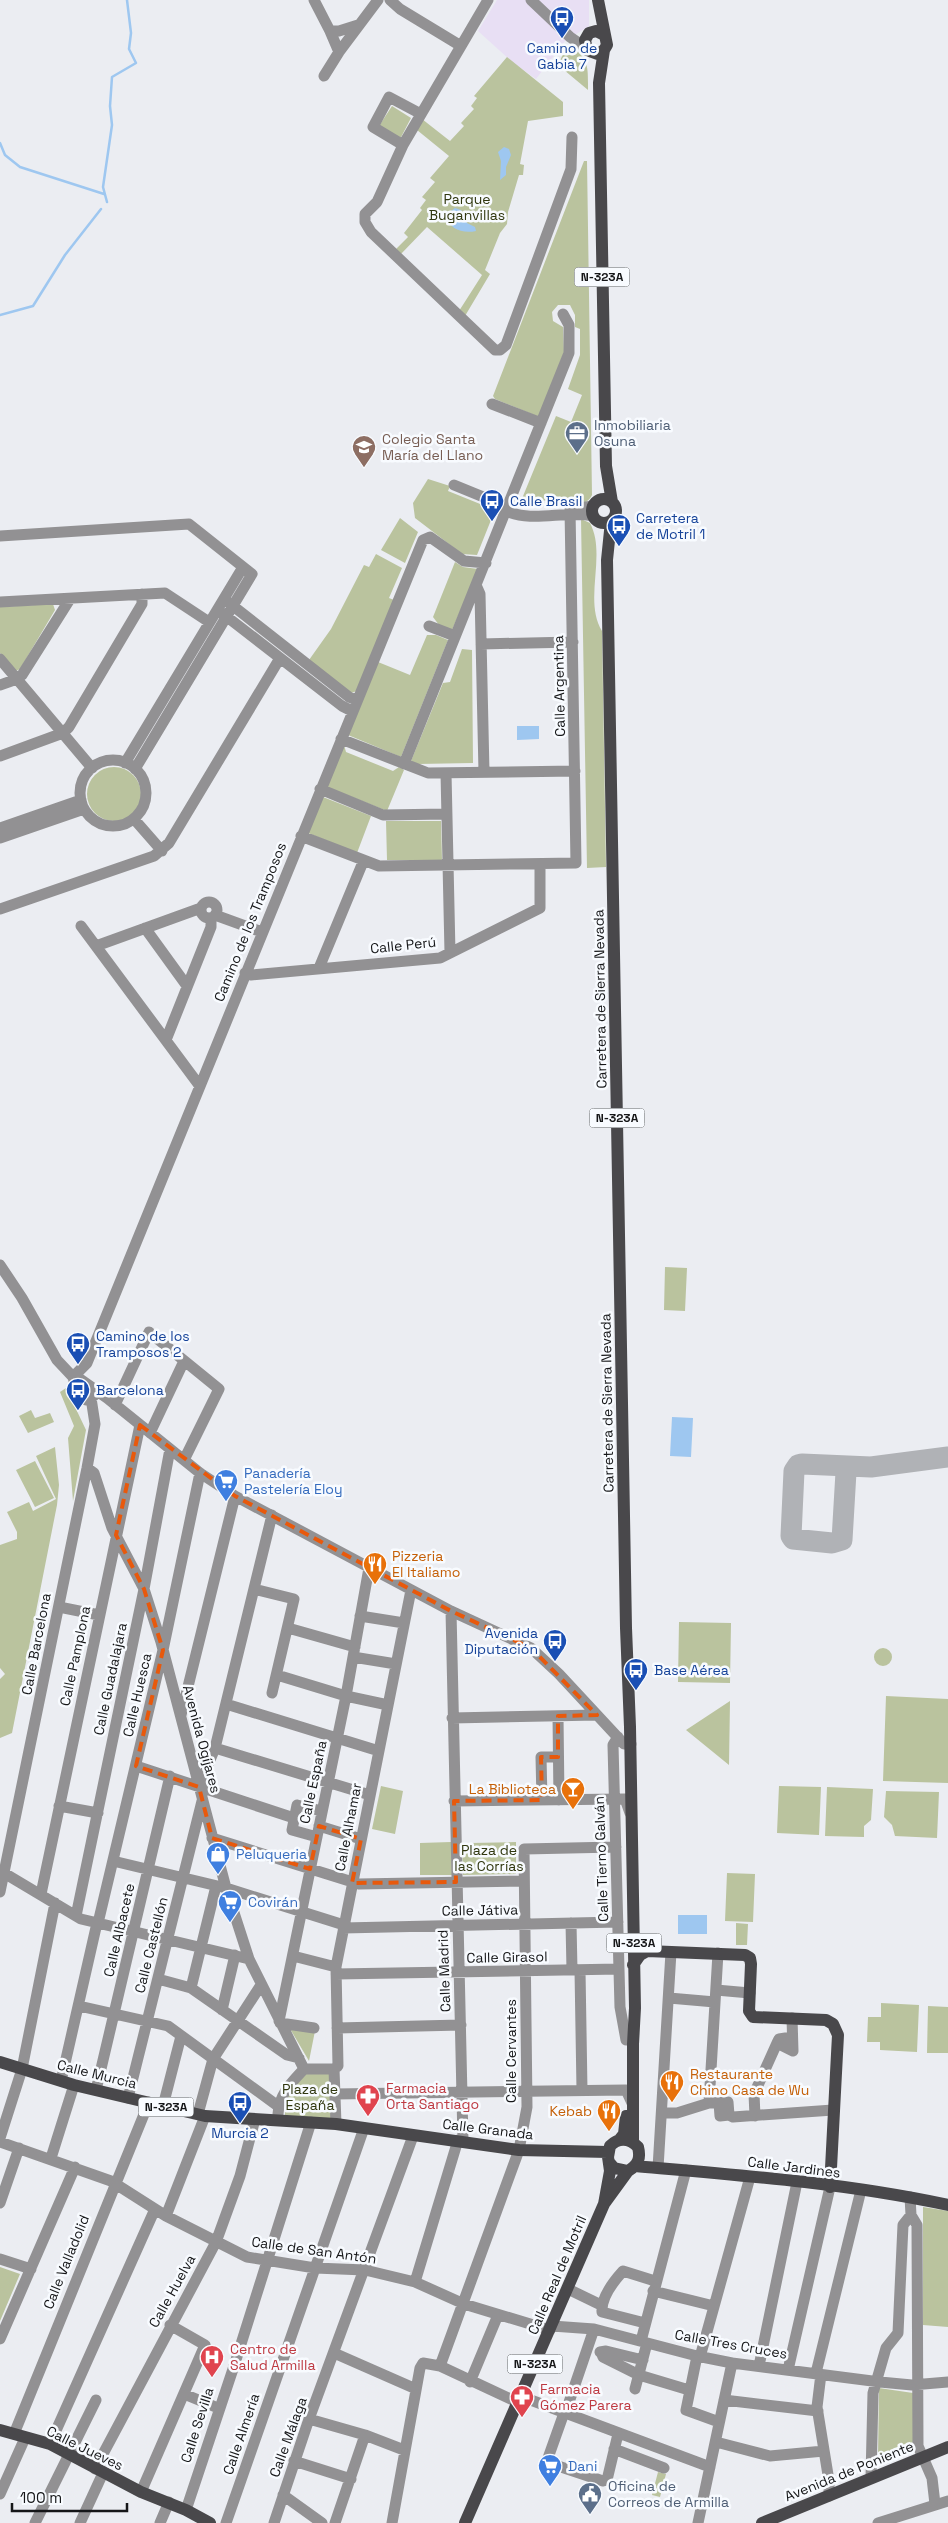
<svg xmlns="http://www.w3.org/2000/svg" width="948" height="2523" font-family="'Space Grotesk',sans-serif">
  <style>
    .commercial { fill: #e8dff4 }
    .green { fill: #bac39e }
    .water { fill: #9ec7f0 }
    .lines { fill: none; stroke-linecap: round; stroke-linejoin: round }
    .stream { stroke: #9ec7f0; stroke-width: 2.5 }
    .taxiway { stroke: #b0b2b6; stroke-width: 21 }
    .minor { stroke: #929193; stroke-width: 11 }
    .major { stroke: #49484b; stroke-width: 12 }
    .marked { fill: none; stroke: #e8590c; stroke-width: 4; stroke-dasharray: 10 6; stroke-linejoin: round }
    .labels { text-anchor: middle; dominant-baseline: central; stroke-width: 5; stroke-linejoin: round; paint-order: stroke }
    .shield { fill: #f8fbff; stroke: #595b5d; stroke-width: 1 }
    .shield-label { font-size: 12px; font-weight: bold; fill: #151618 }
    .transit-label { font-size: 14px; fill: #164399; stroke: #f8fbff; text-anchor: start }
    .park-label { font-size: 14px; fill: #30370f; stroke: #f8fbff }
    .service-label { font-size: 14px; fill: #4e5e75; stroke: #f8fbff; text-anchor: start }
    .education-label { font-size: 14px; fill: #785e54; stroke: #f8fbff; text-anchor: start }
    .street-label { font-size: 14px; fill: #151618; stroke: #f8fbff }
    .shop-label { font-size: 14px; fill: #366cbe; stroke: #f8fbff; text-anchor: start }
    .food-label { font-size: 14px; fill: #c56008; stroke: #f8fbff; text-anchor: start }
    .health-label { font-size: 14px; fill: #be3a42; stroke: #f8fbff; text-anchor: start }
  </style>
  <rect width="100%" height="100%" fill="#ebedf2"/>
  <!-- commercial -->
  <path class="commercial" d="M497,0h92v26l-24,15 -29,38 -25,-18 -33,-30z"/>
  <!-- green -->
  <path class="green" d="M570,45c19,15 18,20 18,45l-30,-25 5,-11z
    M507,57l56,45v14l-35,5 -8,43 4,1 -1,10h-4l-11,37 -1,12 -7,9 -15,37 5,4 -25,42 -6,-5 23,-36 -55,-48 -27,28 -5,-5 13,-13 -4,-4 18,-23 -2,-2 6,-8 -4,-3 13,-15 -5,-4 19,-22 -32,-26 5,-11 28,22 14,-15 -3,-3 13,-14 -3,-3 6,-8 -3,-2z
    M392,106l19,12 -11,21 -21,-13z
    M584,161h3l5,334c-4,9 -12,9 -21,10v-5l-50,1 35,-85 15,6 11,-27 -14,-6 12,-34v-26l-5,-2v-12l-5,-10h-12l-6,7 1,9 10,6 1,25 -25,65 -44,-18 -2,-3z
    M428,479l22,7 -2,5 47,19 -18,45 -15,-1 -47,-36 -2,-15z
    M400,518l18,14 -13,31 -24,-13z
    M581,519l9,4c17,32 -7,77 12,108l4,236 -19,1z
    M376,554l26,14 -13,30 5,2 -37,91 -6,2 -42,-33 22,-31 33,-64 5,2z
    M455,562l8,5 15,2 -26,61 -13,-5 -6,-8z
    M53,604l2,6 -35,59 -4,2 -16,-18v-46z
    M427,635h9l12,5 -47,117 -53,-22 30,-73 32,13z
    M462,649l10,1 1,113 -55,1 -7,-3 32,-78 7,-1z
    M344,745l2,7 47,19 6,-4 5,3 -17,41 -60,-24z
    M87 794a27 27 0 1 1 54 0a27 27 0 1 1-54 0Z
    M323,797l48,19 -14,37 -49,-20z
    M386,821h55l1,39h-55z
    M665,1267l22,1 -2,43 -21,-1z
    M66,1388l20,42 -13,71 -5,-63 6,-12 -14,-34z
    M31,1410l4,8 15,-5 4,9 -26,11 -9,-17z
    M55,1447l4,38 -2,20 -45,228 -12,5v-59l5,-5 -5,-6v-123l17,-6v-7l-10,-20 22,-10 4,9 23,-12 -20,-43z
    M35,1461l19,37 -19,9 -19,-37z
    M679,1622l52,1 -1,60 -52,-1z
    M874 1657a9 9 0 1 1 18 0a9 9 0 1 1-18 0Z
    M886,1696l62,3v84l-65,-2z
    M730,1701l-1,64 -43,-35z
    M381,1786l22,5 -8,43 -23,-5z
    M779,1786l42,1 -2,48 -42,-2z
    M827,1787l46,2 -2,31 -7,6v11l-39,-1z
    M886,1791l53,1 -2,46 -42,-2 -3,-11 -8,-8z
    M451,1842l1,33h-32v-32z
    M516,1842v32l-53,1 -1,-28h9v-4z
    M727,1873l28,1 -2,48 -28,-1z
    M736,1923l12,1 -1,21h-11z
    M881,2003l38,2 -2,47 -37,-2v-8h-13l1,-25h13z
    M928,2006l20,1v46h-21z
    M289,2027l26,4 -6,30z
    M305,2073h25l1,46 -46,-2v-16z
    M923,2207l25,4v116l-25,-2z
    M0,2267l20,7 -20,47z
    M879,2388l34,5v49l-35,15z
    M658,2472l8,2 -6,23 -8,-2z"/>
  <!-- water -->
  <path class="water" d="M504,147l5,2 2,6 -5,12v8l-6,5 1,-19 -3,-9z
    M455,208l6,2 6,13 8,4 1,4c-13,3 -28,-2 -30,-16z
    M517,726h22v13l-22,1z
    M672,1417l21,1 -2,39 -21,-1z
    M678,1915h29v19h-29z"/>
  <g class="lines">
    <!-- stream -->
    <path class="stream" d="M0,143l5,12 15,12 84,27
      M107,202l-4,-15 9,-62 -2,-19 2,-29 24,-14 -7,-14 2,-16 -4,-33
      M0,315l33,-9 32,-51 36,-46"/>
    <!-- taxiway -->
    <path class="taxiway" d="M851,1467l-5,5 -4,68 -10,3 -39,-4 -2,-3 3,-65 4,-6 4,-1 69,3 77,-10"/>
    <!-- minor -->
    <path class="minor" d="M314,0l16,31
      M390,0l10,9 61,37
      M488,0l-85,145 -26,57 -12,12v8l6,10 124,118h5l6,-5 65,-176 1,-32
      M531,0l39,37 16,11
      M358,25l-19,6h-9l9,21 39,-52
      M324,76l15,-24
      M403,145l-30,-18 16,-30 32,17
      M492,404l49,19
      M454,485l54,22
      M572,509l21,-3
      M506,511c27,12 59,-1 87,5
      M0,536l189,-12 63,50 -117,195
      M476,585l4,9 4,178
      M0,602l165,-9 44,29
      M228,602l121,95 7,3
      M222,613l120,93 10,5
      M429,626l26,10
      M481,644l92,-2
      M0,659l92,109
      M0,685l17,-6 5,-4 48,-76
      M341,739l87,34 147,-2
      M0,756l63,-23 6,-6 73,-123v-10
      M80 793a33 33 0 1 1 66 0a33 33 0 1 1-66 0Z
      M125,763l118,-196
      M404,764l165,-411v-28l-6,-11
      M446,773l4,180
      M320,789l63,26 63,-1
      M134,819l28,32
      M0,828l81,-28
      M301,836l78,30 197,-3 -6,-354
      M0,838l84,-29
      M201 910a8 8 0 1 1 16 0a8 8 0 1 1-16 0Z
      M0,909l154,-53 15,-13 111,-185
      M215,915l47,17
      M81,926l118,159
      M145,928l42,58
      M96,946l105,-38
      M319,968l44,-106
      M245,973l6,2 189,-17 100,-50v-44
      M166,1040l45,-113v-9
      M0,1265l22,33 35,62 16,17 3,11 10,12h5
      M73,1377l14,-14 336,-823 7,-3 34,24 22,2
      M73,1377l7,2 27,19 93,75 35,23 216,115 80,37 28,26 65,70h7
      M115,1405l34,-73 70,57 -35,71
      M150,1433l34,-72
      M87,1468l7,5 18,55 32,61 17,53 65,246 23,71 55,110
      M254,1589l40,10 -22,94
      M59,1607l40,8
      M451,1611l12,530
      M360,1616l44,7
      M288,1628l67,19
      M353,1657l43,7
      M277,1675l69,21 42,9
      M226,1704l153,47
      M181,1715l54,-219
      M558,1716l1,84
      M452,1718l145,-3
      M618,1737l-5,8 7,262 6,33
      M215,1748l155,47
      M136,1766l158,52
      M199,1787l16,-39 57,-233
      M542,1800l-1,-43h17
      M454,1801l171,-2 5,14
      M59,1806l39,7
      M319,1826l42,13
      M317,1837l-25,-7 5,-25 25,6
      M212,1838l147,46 164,-3
      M113,1861l113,27 118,37
      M4,1873l77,46 168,40
      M0,1892l87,-424 8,-44 -4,-26 6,-5
      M41,1894l99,-469
      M76,1916l68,-327 26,-140
      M98,1923l65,-273 37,-177
      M571,1923l1,47
      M343,1928l275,-6
      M293,1956l43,11
      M580,1970l2,120
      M336,1974l283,-5
      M158,1979l33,9 96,67 12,3
      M191,1988l25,-102
      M716,1990l34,3
      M669,1998l46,4
      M79,2006l89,20 110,80
      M222,2010l13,-55
      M279,2021l67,-325 23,-128
      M280,2023l34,5
      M337,2028l124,-3
      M777,2043l16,8 -1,-33
      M334,2069l4,-3 -2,-99 75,-377
      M61,2081l36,-158
      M96,2090l74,-314
      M335,2094l291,-4 6,13
      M128,2098l74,-297
      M709,2103l9,-150
      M719,2103l1,13 9,-1 4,2 100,-7
      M163,2106l18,-70
      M663,2113h14l32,-10 19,-1 1,13
      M198,2114l15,-55 48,-74
      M278,2114c1,-20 14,-32 26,-45h30l2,55
      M755,2116l-1,-22 23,-51 2,-4 13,-2
      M0,2138l22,-69 33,-166
      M0,2142l111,39 55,35 81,41 68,11 50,2 50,12 49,22 86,26
      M51,2158l23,-73
      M658,2168l13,-216
      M910,2197l1,18 6,10 1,221 14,32 3,26
      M0,2203l19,-55
      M166,2216l39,-100
      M0,2259l31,10
      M415,2282l43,-142
      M568,2289l33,16
      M653,2291l61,15
      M645,2323l-43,-11c-1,-15 11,-30 21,-41l32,10
      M552,2326l42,3 103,27 35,7 148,19 32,3 36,-3
      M0,2339l75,-172
      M641,2341l45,-171
      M600,2352l6,-1 37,9
      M601,2352l2,5 36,18 50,15
      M334,2353l82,36
      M697,2356l-11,54 33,12
      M700,2357l50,-180
      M440,2366l77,36
      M759,2366l38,-184
      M788,2370l42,-183
      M816,2373l45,-183
      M821,2374l-4,33 12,74v15
      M470,2382l28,-67
      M635,2389l12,-46
      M184,2394l34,14
      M520,2396l190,71
      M724,2400l94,11
      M564,2413l-16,45 4,6 51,17 4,-1 11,-46
      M565,2414l29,-85
      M309,2419l56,16 39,15
      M14,2434l135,-332
      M716,2442l54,14 54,-5
      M50,2444l105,-235
      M614,2449l50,19
      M294,2461l57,18
      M95,2469l121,-227 24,-66 15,-57
      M871,2478l2,-85 13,-45 12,-15 5,-108 8,-10
      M141,2492l64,-147 -35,-20
      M0,2494l25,-56
      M283,2495l39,28
      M186,2510l49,-147 76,-241
      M35,2523l61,-123
      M80,2523l23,-50
      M160,2523l9,-21
      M226,2523l138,-395
      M274,2523l35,-104 104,-283
      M335,2523l30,-88
      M392,2523l28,-155 3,-5 17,3 79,-216 8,-43 -3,-258 92,-2
      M698,2523l34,-160
      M878,2523l70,-22"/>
    <!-- major -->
    <path class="major" d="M598,0l9,45 -3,5 -6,4 -11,-4 -2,-10 4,-7 7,-2 8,4
      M604,50l-5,33 7,383 6,36
      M592 511a12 12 0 1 1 24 0a12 12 0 1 1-24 0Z
      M611,521l-4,39 19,1068 4,99 5,281 -2,36v98
      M633,1965l7,-10 7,-4 98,4 5,3 1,6 -2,47 4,6 73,3 7,4 5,11 -8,152
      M0,2062l74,23 131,31 131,8 183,26 89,2
      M620,2139l4,-5 2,-18
      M635,2166c104,9 211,17 313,39
      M604,2204l24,-33
      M0,2430l50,14 91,48 45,18 24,13
      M465,2523l139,-319 6,-33 -2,-14 2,-11c9,-9 19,-8 28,1 3,12 0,18 -10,24l-14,-3 -5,-6
      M762,2523l186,-76"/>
  </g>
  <!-- marked area -->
  <path class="marked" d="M140,1425l95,71 216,115 80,37 66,67 -39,1v41h-17l1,43 -88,1 2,81 -104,1 9,-44 -42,-13 -9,43 -98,-31 -13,-51 -63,-21 27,-116 -19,-61 -28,-54z"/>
  <!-- icons -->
  <defs>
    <g id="bus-pin" transform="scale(1.25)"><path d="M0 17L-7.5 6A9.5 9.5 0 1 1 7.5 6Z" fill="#1a4fb4" stroke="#f8fbff"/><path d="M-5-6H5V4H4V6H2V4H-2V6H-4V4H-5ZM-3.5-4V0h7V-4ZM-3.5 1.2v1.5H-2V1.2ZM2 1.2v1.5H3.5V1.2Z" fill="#fff"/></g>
    <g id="office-pin" transform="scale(1.25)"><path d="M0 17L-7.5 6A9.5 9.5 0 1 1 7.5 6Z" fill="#5c6f8a" stroke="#f8fbff"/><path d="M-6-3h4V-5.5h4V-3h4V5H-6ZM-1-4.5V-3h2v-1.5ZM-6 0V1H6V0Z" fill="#fff"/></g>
    <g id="school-pin" transform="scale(1.25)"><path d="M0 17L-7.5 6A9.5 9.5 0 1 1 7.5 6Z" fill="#8d6e63" stroke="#f8fbff"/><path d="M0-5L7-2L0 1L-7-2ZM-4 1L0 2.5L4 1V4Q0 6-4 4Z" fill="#fff"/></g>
    <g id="supermarket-pin" transform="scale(1.25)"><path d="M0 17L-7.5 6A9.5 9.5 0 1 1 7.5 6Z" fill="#3f7fe0" stroke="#f8fbff"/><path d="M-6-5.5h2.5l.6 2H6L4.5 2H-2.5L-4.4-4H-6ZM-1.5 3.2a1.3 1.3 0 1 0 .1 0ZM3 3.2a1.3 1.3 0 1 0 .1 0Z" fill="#fff"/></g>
    <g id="restaurant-pin" transform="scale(1.25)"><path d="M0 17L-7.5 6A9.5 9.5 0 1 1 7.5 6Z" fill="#e8710a" stroke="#f8fbff"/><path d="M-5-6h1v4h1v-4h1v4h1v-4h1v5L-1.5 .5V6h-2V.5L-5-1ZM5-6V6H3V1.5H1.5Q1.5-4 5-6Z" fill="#fff"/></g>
    <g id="bar-pin" transform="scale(1.25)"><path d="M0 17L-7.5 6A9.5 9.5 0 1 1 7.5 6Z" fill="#e8710a" stroke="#f8fbff"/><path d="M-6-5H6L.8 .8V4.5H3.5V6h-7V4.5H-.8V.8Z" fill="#fff"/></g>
    <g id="shop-pin" transform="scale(1.25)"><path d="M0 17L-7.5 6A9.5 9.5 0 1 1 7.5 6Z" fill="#3f7fe0" stroke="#f8fbff"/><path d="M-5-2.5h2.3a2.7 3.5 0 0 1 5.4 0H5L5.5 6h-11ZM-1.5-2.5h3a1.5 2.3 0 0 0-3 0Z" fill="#fff"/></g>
    <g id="pharmacy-pin" transform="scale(1.25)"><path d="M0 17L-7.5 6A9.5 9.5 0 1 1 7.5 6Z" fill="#e0444e" stroke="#f8fbff"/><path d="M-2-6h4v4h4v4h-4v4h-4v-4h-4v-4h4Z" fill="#fff"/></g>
    <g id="hospital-pin" transform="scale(1.25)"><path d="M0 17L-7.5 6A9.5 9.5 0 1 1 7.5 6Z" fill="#e0444e" stroke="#f8fbff"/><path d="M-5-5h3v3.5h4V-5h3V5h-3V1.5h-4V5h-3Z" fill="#fff"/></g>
    <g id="civic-pin" transform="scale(1.25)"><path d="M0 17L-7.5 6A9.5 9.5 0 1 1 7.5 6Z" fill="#5c6f8a" stroke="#f8fbff"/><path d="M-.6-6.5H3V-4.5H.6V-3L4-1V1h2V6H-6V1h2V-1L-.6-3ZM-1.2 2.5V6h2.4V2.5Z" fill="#fff"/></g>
  </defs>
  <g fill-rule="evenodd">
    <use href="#bus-pin" x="562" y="18"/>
    <use href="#office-pin" x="577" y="433"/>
    <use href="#school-pin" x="364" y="447"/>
    <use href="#bus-pin" x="492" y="501"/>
    <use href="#bus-pin" x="619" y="526"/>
    <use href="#bus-pin" x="78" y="1344"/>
    <use href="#bus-pin" x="78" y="1390"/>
    <use href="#supermarket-pin" x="226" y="1481"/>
    <use href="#restaurant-pin" x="375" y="1564"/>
    <use href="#bus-pin" x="555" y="1641"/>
    <use href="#bus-pin" x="636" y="1670"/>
    <use href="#bar-pin" x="573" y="1789"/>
    <use href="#shop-pin" x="218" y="1854"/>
    <use href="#supermarket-pin" x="230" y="1902"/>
    <use href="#restaurant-pin" x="672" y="2082"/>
    <use href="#pharmacy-pin" x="368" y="2096"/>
    <use href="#bus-pin" x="240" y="2103"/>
    <use href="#restaurant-pin" x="609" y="2111"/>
    <use href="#hospital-pin" x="212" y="2357"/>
    <use href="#pharmacy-pin" x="522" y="2397"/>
    <use href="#supermarket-pin" x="550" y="2466"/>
    <use href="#civic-pin" x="590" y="2494"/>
  </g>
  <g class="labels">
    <!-- shield labels -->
    <g class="shield">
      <rect x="574.5" y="267.5" width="55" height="19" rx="4"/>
      <rect x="589.5" y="1108.5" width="55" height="19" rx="4"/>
      <rect x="606.5" y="1933.5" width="55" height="19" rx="4"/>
      <rect x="138.5" y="2097.5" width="55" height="19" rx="4"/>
      <rect x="507.5" y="2354.5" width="55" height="19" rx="4"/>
    </g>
    <g class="shield-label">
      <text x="602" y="277">N-323A</text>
      <text x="617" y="1118">N-323A</text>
      <text x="634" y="1943">N-323A</text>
      <text x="166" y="2107">N-323A</text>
      <text x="535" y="2364">N-323A</text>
    </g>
    <!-- transit labels -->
    <g class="transit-label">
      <text x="562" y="48" text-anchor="middle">Camino de<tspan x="562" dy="16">Gabia 7</tspan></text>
      <text x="510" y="501">Calle Brasil</text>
      <text x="636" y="518">Carretera<tspan x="636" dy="16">de Motril 1</tspan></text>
      <text x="96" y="1336">Camino de los<tspan x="96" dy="16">Tramposos 2</tspan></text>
      <text x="96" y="1390">Barcelona</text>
      <text x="538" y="1633" text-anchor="end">Avenida<tspan x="538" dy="16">Diputación</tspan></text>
      <text x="654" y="1670">Base Aérea</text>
      <text x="240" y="2133" text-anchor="middle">Murcia 2</text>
    </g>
    <!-- park labels -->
    <g class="park-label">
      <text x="467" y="199">Parque<tspan x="467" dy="16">Buganvillas</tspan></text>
      <text x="489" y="1850">Plaza de<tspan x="489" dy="16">las Corrías</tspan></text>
      <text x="310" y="2089">Plaza de<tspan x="310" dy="16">España</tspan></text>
    </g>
    <!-- service labels -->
    <g class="service-label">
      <text x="594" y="425">Inmobiliaria<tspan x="594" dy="16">Osuna</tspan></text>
      <text x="608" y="2486">Oficina de<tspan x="608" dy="16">Correos de Armilla</tspan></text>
    </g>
    <!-- education labels -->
    <g class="education-label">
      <text x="382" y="439">Colegio Santa<tspan x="382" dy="16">María del Llano</tspan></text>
    </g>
    <!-- street labels -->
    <g class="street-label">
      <text transform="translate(559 686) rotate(-91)">Calle Argentina</text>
      <text transform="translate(250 922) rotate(-68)">Camino de los Tramposos</text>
      <text transform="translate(403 945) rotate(-6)">Calle Perú</text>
      <text transform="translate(600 999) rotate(-91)">Carretera de Sierra Nevada</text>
      <text transform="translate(607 1403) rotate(-91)">Carretera de Sierra Nevada</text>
      <text transform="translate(36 1644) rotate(-79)">Calle Barcelona</text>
      <text transform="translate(75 1656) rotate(-78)">Calle Pamplona</text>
      <text transform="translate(110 1679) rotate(-78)">Calle Guadalajara</text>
      <text transform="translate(137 1695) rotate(-77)">Calle Huesca</text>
      <text transform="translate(202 1739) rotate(75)">Avenida Ogíjares</text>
      <text transform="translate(313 1782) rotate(-78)">Calle España</text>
      <text transform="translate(348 1827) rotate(-79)">Calle Alhamar</text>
      <text transform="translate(601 1859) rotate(-92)">Calle Tierno Galván</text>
      <text transform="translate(480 1910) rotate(-1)">Calle Játiva</text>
      <text transform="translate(119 1930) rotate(-77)">Calle Albacete</text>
      <text transform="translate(151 1945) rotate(-76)">Calle Castellón</text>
      <text transform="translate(507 1957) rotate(-1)">Calle Girasol</text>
      <text transform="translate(444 1971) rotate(-92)">Calle Madrid</text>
      <text transform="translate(511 2051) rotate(-90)">Calle Cervantes</text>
      <text transform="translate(97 2074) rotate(14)">Calle Murcia</text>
      <text transform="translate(488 2129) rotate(7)">Calle Granada</text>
      <text transform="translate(794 2167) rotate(7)">Calle Jardines</text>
      <text transform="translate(314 2250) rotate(8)">Calle de San Antón</text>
      <text transform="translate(66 2262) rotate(-68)">Calle Valladolid</text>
      <text transform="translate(557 2275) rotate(-67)">Calle Real de Motril</text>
      <text transform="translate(172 2291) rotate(-61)">Calle Huelva</text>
      <text transform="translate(731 2344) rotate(10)">Calle Tres Cruces</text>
      <text transform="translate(197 2425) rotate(-72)">Calle Sevilla</text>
      <text transform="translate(241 2434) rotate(-71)">Calle Almería</text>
      <text transform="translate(288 2437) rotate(-70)">Calle Málaga</text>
      <text transform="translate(85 2448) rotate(26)">Calle Jueves</text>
      <text transform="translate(849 2471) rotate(-22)">Avenida de Poniente</text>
    </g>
    <!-- shop labels -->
    <g class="shop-label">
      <text x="244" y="1473">Panadería<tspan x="244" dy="16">Pastelería Eloy</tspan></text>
      <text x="236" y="1854">Peluqueria</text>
      <text x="248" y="1902">Covirán</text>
      <text x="568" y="2466">Dani</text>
    </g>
    <!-- food labels -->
    <g class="food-label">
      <text x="392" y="1556">Pizzeria<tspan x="392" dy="16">El Italiamo</tspan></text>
      <text x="556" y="1789" text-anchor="end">La Biblioteca</text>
      <text x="690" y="2074">Restaurante<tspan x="690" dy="16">Chino Casa de Wu</tspan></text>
      <text x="592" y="2111" text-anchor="end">Kebab</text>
    </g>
    <!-- health labels -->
    <g class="health-label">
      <text x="386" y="2088">Farmacia<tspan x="386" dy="16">Orta Santiago</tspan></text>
      <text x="230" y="2349">Centro de<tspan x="230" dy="16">Salud Armilla</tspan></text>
      <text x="540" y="2389">Farmacia<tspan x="540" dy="16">Gómez Parera</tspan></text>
    </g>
  </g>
  <!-- scale -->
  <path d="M12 2503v8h115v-8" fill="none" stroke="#151618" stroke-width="2.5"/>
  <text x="20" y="2503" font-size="15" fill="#151618" stroke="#f8fbff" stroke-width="4" paint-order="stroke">100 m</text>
</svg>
